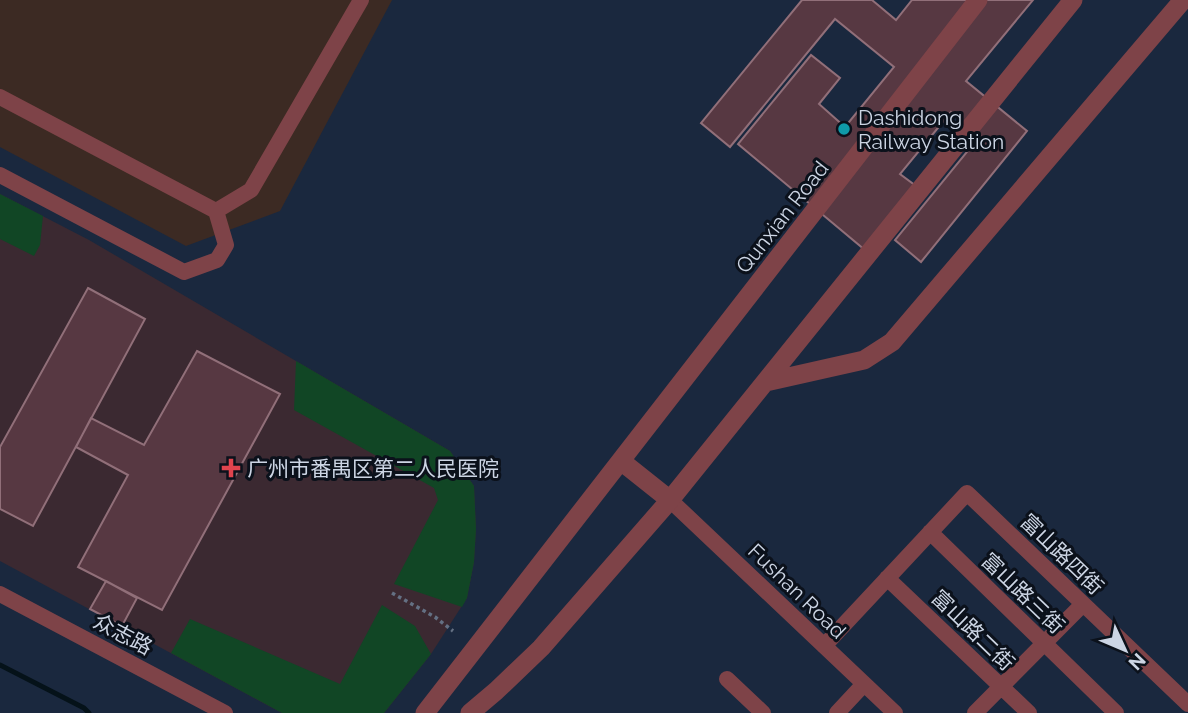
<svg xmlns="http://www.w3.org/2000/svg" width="1188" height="713" font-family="Raleway,'Noto Sans SC',sans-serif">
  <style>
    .commercial { fill: #3c2a23 }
    .medical { fill: #3b2931 }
    .green { fill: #114625 }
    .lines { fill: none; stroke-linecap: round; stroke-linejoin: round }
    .stream { stroke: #051219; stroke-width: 5 }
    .building { fill: #573842; stroke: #916f79; stroke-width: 2 }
    .path { stroke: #647083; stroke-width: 3.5; stroke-dasharray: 3.5 3.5; stroke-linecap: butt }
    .minor { stroke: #7e4348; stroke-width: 16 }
    .tertiary { stroke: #7e4348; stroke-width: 19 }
    .culture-dot { fill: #0f9aa8; stroke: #0b111b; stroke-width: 2.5 }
    .health-dot { fill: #e0444e; stroke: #0b111b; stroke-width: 2.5 }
    .labels { text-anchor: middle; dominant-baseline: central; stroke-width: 6; stroke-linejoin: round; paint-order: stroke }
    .poi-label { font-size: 21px; fill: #ccd5e4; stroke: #0b111b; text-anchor: start }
    .street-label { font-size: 21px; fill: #ccd5e4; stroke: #0b111b }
  </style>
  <rect width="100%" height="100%" fill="#1a283e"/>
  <!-- commercial -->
  <path class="commercial" d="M0,0h392l-112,211 -94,35 -186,-99z"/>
  <!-- medical -->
  <path class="medical" d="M0,194l89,46 361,211 24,35 2,43 -2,33 -7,36 -36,56 -47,59h-102l-282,-152z"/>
  <!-- green -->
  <path class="green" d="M0,194l43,22 -3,29 -6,11 -34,-17z
    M296,361l154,90 24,35 2,43 -2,33 -7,36 -5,9 -68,-23 44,-84 -4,-12 -140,-78z
    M382,605l33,21 16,28 -47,59h-102l-111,-60 19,-34 150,65z"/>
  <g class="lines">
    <!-- stream -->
    <path class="stream" d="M0,665l84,43 5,5"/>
  </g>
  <!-- building -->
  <path class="building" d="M802,0h70l24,20 16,-20h121l-67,81 61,50 -106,131 -26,-22 85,-104 -29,-24 -51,62 16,12 -51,64 -127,-106 73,-89 29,23 -21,26 26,23 49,-60 -59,-48 -105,128 -29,-24z
    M88,288l57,31 -112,207 -33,-17v-62z
    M197,351l83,43 -118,216 -84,-43 50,-92 -52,-28 15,-29 53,27z
    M106,581l31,17 -15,28 -32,-17z"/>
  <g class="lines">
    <!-- path -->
    <path class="path" d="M392,593l43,24 18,14"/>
    <!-- minor -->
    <path class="minor" d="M0,97l216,114 35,-21 110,-190
      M0,175l184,97 33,-12 9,-15 -10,-34
      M670,500l225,213
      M930,532l186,181
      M887,578l142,135
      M0,594l225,119
      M824,646l143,-153 221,211
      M727,679l36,34
      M837,713l27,-29
      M975,713l108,-109"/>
    <!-- tertiary -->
    <path class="tertiary" d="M766,382l98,-22 28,-18 291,-342
      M621,461l49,39
      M425,713l553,-713
      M470,713l26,-22 45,-43 129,-148 403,-500"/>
  </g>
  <!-- markers -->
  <circle class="culture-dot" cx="844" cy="129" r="7"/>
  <path class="health-dot" d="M227.5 457.5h7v7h7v7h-7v7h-7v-7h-7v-7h7z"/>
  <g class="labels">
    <!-- poi labels -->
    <g class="poi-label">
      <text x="858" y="117">Dashidong<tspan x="858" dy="24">Railway Station</tspan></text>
      <text x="247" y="468">广州市番禺区第二人民医院</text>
    </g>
    <!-- street labels -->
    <g class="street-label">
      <text transform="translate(782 217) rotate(-52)">Qunxian Road</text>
      <text transform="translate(1062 554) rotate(44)">富山路四街</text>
      <text transform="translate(797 591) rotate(44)">Fushan Road</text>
      <text transform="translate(1023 593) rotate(44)">富山路三街</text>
      <text transform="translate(973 630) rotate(44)">富山路二街</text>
      <text transform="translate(123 634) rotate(28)">众志路</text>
    </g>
  </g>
  <!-- north arrow -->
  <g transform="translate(1125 650) rotate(134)" stroke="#0b111b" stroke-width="5" paint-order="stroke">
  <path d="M0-5L12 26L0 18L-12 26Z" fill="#ccd5e4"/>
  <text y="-10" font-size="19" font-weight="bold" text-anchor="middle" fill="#ccd5e4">N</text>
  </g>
</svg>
